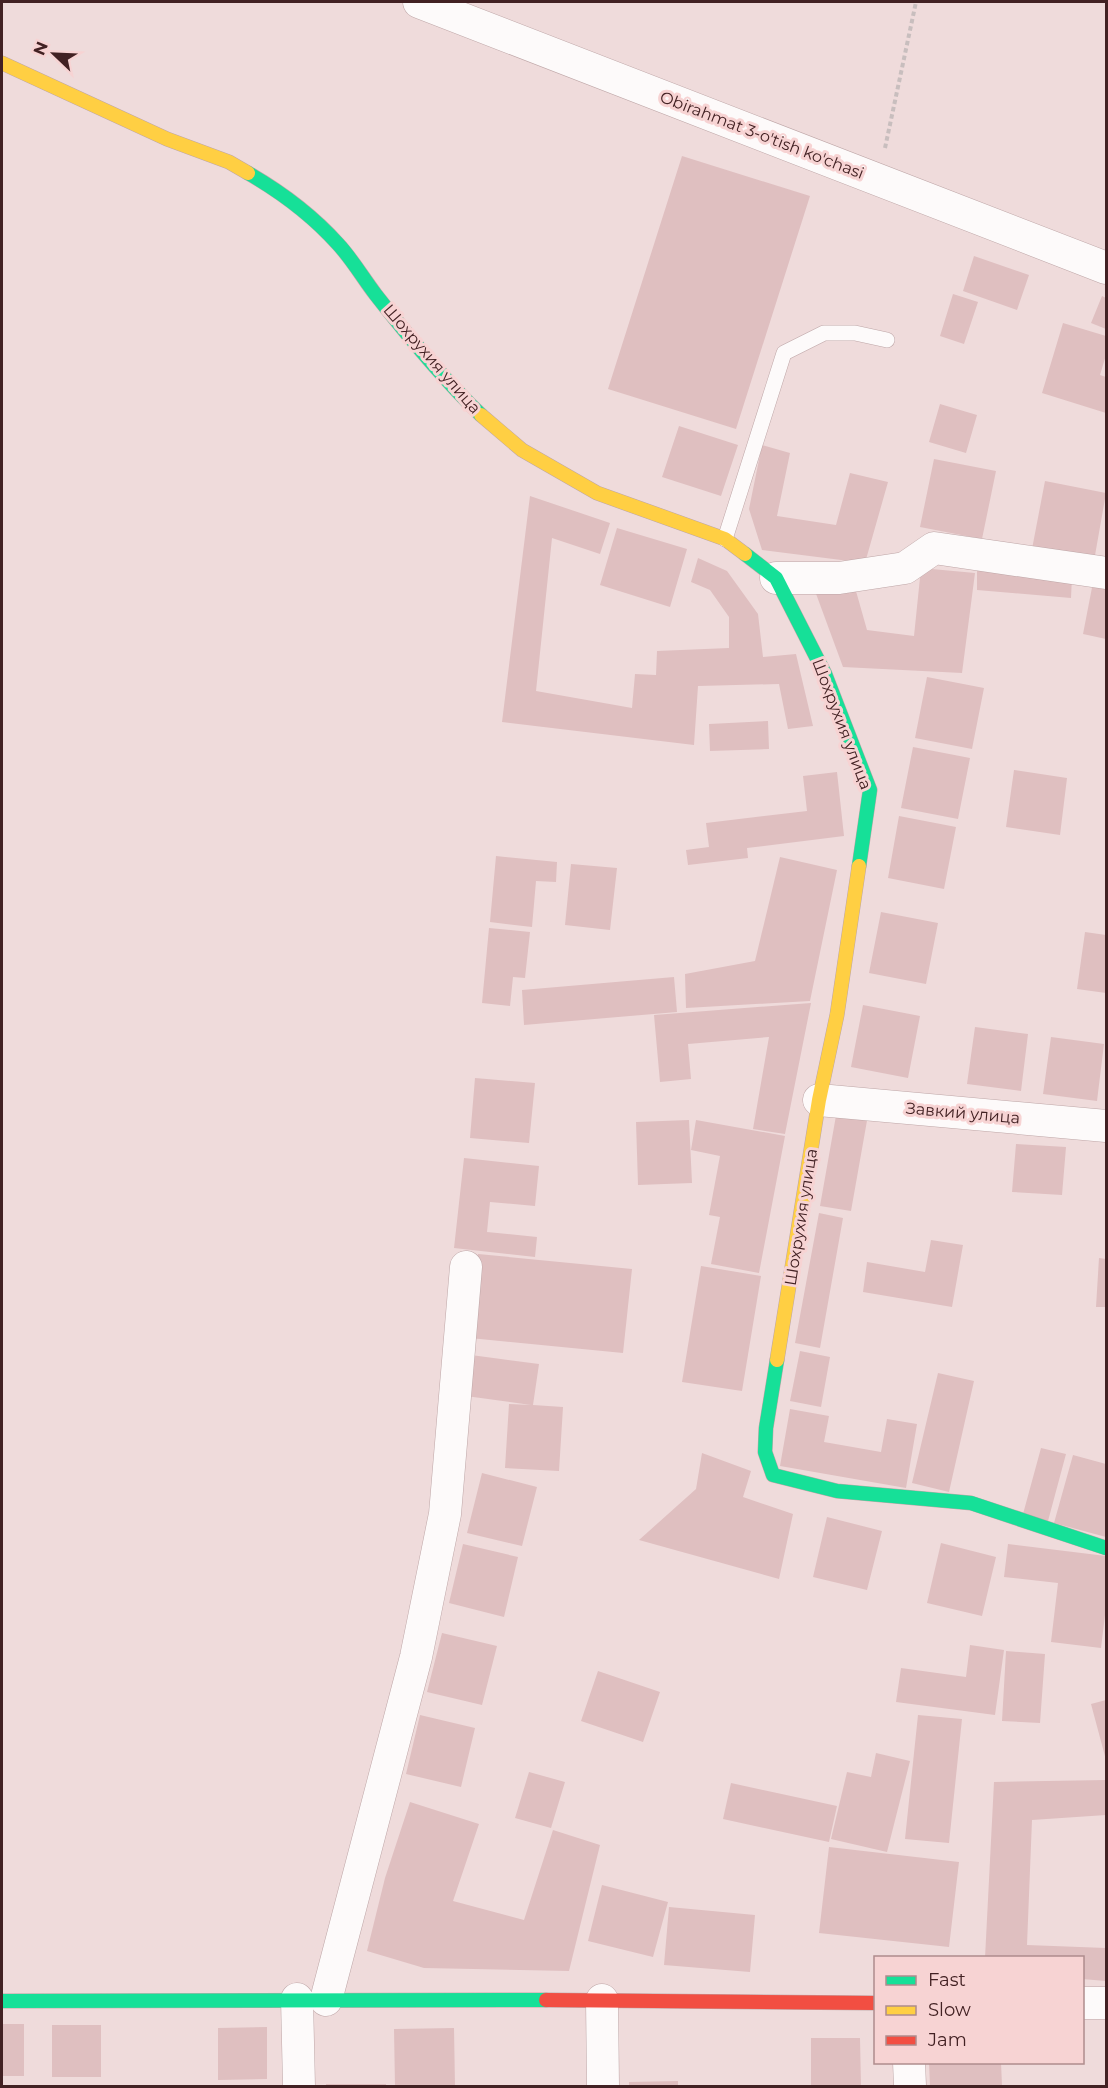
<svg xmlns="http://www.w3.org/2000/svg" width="1108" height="2088" font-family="Montserrat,sans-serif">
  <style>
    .building { fill: #dfbfc0 }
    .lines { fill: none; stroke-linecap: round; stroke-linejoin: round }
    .lane-casing { stroke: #bea6a7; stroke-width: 16 }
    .street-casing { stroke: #bea6a7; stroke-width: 33 }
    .fast-casing { stroke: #bea6a7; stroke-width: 15 }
    .slow-casing { stroke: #bea6a7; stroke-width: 15 }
    .jam-casing { stroke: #bea6a7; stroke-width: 15 }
    .path { stroke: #c8bebe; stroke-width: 4; stroke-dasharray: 4.5 3; stroke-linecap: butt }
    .lane { stroke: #fdfafa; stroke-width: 15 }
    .street { stroke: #fdfafa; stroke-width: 32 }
    .fast { stroke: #16e098; stroke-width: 14 }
    .slow { stroke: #ffcf43; stroke-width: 14 }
    .jam { stroke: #f24e42; stroke-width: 14 }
    .labels { text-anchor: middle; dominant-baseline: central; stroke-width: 6; stroke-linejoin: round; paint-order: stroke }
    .street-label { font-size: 16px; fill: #422123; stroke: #f7d3d3 }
  </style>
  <rect width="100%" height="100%" fill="#efdbdb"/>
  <!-- building -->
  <path class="building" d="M682,156l128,40 -74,233 -128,-40z
    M974,256l55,19 -12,35 -54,-19z
    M953,294l25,8 -14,42 -24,-8z
    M1102,296l4,2v31l-15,-6z
    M1063,323l43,13v19l-6,20 6,2v36l-64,-20z
    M940,404l37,11 -11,38 -37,-11z
    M679,426l59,19 -17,51 -59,-19z
    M762,445l28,8 -13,63 59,9 14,-52 38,9 -23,81 -103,-13 -13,-41z
    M934,459l62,12 -14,68 -62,-12z
    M1045,481l61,12 -12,68 -62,-12z
    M530,496l80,27 -10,31 -48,-16 -16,153 96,17 3,-34 21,1 1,-24 72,-3v-31l-19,-27 -19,-8 7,-24 29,13 31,43 5,43 33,-3 17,72 -25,3 -9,-45 -81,2 -4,59 -192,-23z
    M617,528l70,21 -17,58 -70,-22z
    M977,567l95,9 -1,22 -94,-8z
    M921,568l54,5 -13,100 -119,-6 -28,-76 39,-7 13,46 47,6z
    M1095,572l11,3v64l-23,-5z
    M927,677l57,11 -12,61 -57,-11z
    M768,721l1,28 -59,2 -1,-27z
    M913,747l57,11 -12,61 -57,-11z
    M1014,770l53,8 -7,57 -54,-8z
    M837,772l7,64 -97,12 1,10 -60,7 -2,-15 23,-3 -3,-24 101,-12 -4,-35z
    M899,816l57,11 -12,62 -56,-11z
    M496,856l61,6 -1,20 -20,-1 -4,46 -42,-5z
    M780,857l57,13 -27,131 -124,7 -1,-34 70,-13z
    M571,864l46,4 -7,62 -45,-5z
    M881,912l57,11 -12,61 -57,-11z
    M489,928l41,4 -5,46 -12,-1 -3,29 -28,-3z
    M1085,932l21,3v58l-29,-4z
    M674,977l3,35 -153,13 -2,-35z
    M811,1003l-26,131 -32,-5 16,-92 -81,7 3,35 -31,3 -6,-67z
    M863,1005l57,11 -12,62 -57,-11z
    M975,1027l53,7 -7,57 -54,-7z
    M1051,1037l53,7 -7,57 -54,-7z
    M475,1078l60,5 -6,60 -59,-5z
    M837,1110l31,5 -17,96 -31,-5z
    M689,1120l3,63 -54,2 -2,-63z
    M696,1120l89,16 -26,137 -48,-9 9,-47 -11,-2 11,-59 -29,-6z
    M1016,1144l50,3 -4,48 -50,-3z
    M464,1158l75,8 -4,40 -45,-4 -3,30 50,5 -2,20 -81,-9z
    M819,1213l24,5 -23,130 -25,-5z
    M931,1240l32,5 -11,62 -89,-15 4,-30 58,10z
    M478,1254l154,15 -9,84 -153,-15z
    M1099,1258l7,1v48h-10z
    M701,1266l60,10 -19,115 -60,-9z
    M800,1351l30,6 -9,50 -31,-6z
    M471,1355l68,9 -6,41 30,2 -4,64 -54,-3 4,-64 22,1 -65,-9z
    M938,1373l36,8 -25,111 -37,-9z
    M790,1409l39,7 -5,26 57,10 6,-33 30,5 -11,64 -126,-22z
    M1041,1448l25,6 -18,67 -25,-7z
    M702,1453l49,18 -8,26 50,17 -14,65 -140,-39 57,-51z
    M1073,1455l33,9v73l-52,-14z
    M482,1473l55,14 -15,59 -55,-13z
    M827,1517l55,14 -15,59 -54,-13z
    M941,1543l55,14 -14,59 -55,-13z
    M463,1544l55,13 -14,60 -55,-14z
    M1008,1544l98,12v51l-5,41 -50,-6 7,-59 -54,-6z
    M442,1633l55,13 -15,59 -55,-13z
    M970,1645l34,5 -9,65 -99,-13 5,-34 65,9z
    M1006,1651l39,3 -5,69 -38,-2z
    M598,1671l62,21 -17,50 -62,-21z
    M1106,1700v60l-15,-56z
    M420,1715l55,13 -14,59 -55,-13z
    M918,1715l44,4 -13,124 -44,-4z
    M876,1753l34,8 -23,91 -56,-13 16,-67 24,5z
    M529,1772l36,10 -14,46 -36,-10z
    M1106,1780v35l-74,5 -5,125 79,3v33l-24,-2v-21h-97l9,-176z
    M731,1783l106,23 -8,36 -106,-23z
    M410,1802l69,22 -26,77 71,19 29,-90 47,15 -31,126 -145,-3 -57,-17 18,-73z
    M829,1847l130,15 -10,85 -130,-14z
    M602,1885l66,17 -15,55 -65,-16z
    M669,1907l86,8 -5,57 -86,-7z
    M2,2024h22v52h-22z
    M52,2025h49v52h-49z
    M267,2027v52l-49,1v-52z
    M454,2028l1,58h-60l-1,-57z
    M811,2038h49l1,48h-50z
    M929,2062h72l1,24h-72z
    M678,2081v5h-49v-4z
    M326,2084h60v2h-60z"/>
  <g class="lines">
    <!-- lane casing -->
    <g class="lane-casing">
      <path id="lane" d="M725,539l59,-186 40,-20h31l32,7"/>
    </g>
    <!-- street casing -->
    <g class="street-casing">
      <path id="street" d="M419,2l687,266
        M776,578h63l66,-10 29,-20 172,25
        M819,1100l287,26
        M297,1999l2,87
        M326,2000l90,-343 29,-143 21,-247
        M602,2000l1,86
        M1082,2003h24
        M909,2062l1,24"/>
    </g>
    <!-- fast casing -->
    <g class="fast-casing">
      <path id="fast" d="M248,173c33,19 64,42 90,71 14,15 25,34 38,51 32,41 67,84 105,120
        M745,554l31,24 49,96 45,116 -11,76
        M777,1360l-11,68 -1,24 8,23 64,16 134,12 135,45
        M2,2001l544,-1"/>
    </g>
    <!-- slow casing -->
    <g class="slow-casing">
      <path id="slow" d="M2,63l165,76 62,23 19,11
        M481,415l41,35 75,43 128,46 20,15
        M777,1360l42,-260 18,-85 22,-149"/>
    </g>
    <!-- jam casing -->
    <g class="jam-casing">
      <path id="jam" d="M546,2000l330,3"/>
    </g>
    <!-- path -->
    <path class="path" d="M885,148l31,-146"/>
    <!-- lane -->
    <use href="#lane" class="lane"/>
    <!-- street -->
    <use href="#street" class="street"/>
    <!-- fast -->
    <use href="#fast" class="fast"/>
    <!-- slow -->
    <use href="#slow" class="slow"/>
    <!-- jam -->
    <use href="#jam" class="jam"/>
  </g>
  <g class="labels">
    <!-- street labels -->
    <g class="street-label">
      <text transform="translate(762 135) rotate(21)">Obirahmat 3-o'tish ko'chasi</text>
      <text transform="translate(432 359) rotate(49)">Шохрухия улица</text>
      <text transform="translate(842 724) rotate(69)">Шохрухия улица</text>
      <text transform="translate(963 1113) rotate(5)">Завкий улица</text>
      <text transform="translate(801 1217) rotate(-81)">Шохрухия улица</text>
    </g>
  </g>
  <!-- border -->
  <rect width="1108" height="2088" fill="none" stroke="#422123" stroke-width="6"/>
  <!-- legend -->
  <rect x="874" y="1956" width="210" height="108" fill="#f7d3d3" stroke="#af8c8d" stroke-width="1.5"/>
  <rect x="886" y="1976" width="30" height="9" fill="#16e098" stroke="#af8c8d" stroke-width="1.5"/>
  <text x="928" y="1986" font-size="18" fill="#422123">Fast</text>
  <rect x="886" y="2006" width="30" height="9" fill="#ffcf43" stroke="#af8c8d" stroke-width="1.5"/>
  <text x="928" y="2016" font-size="18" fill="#422123">Slow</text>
  <rect x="886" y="2036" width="30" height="9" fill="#f24e42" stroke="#af8c8d" stroke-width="1.5"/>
  <text x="928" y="2046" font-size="18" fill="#422123">Jam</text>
  <!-- north arrow -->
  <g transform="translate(54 54) rotate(293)" stroke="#f7d3d3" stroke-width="4.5" paint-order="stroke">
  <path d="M0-4.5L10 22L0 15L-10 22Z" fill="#422123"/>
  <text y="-9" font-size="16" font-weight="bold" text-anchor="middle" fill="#422123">N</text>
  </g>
</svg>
